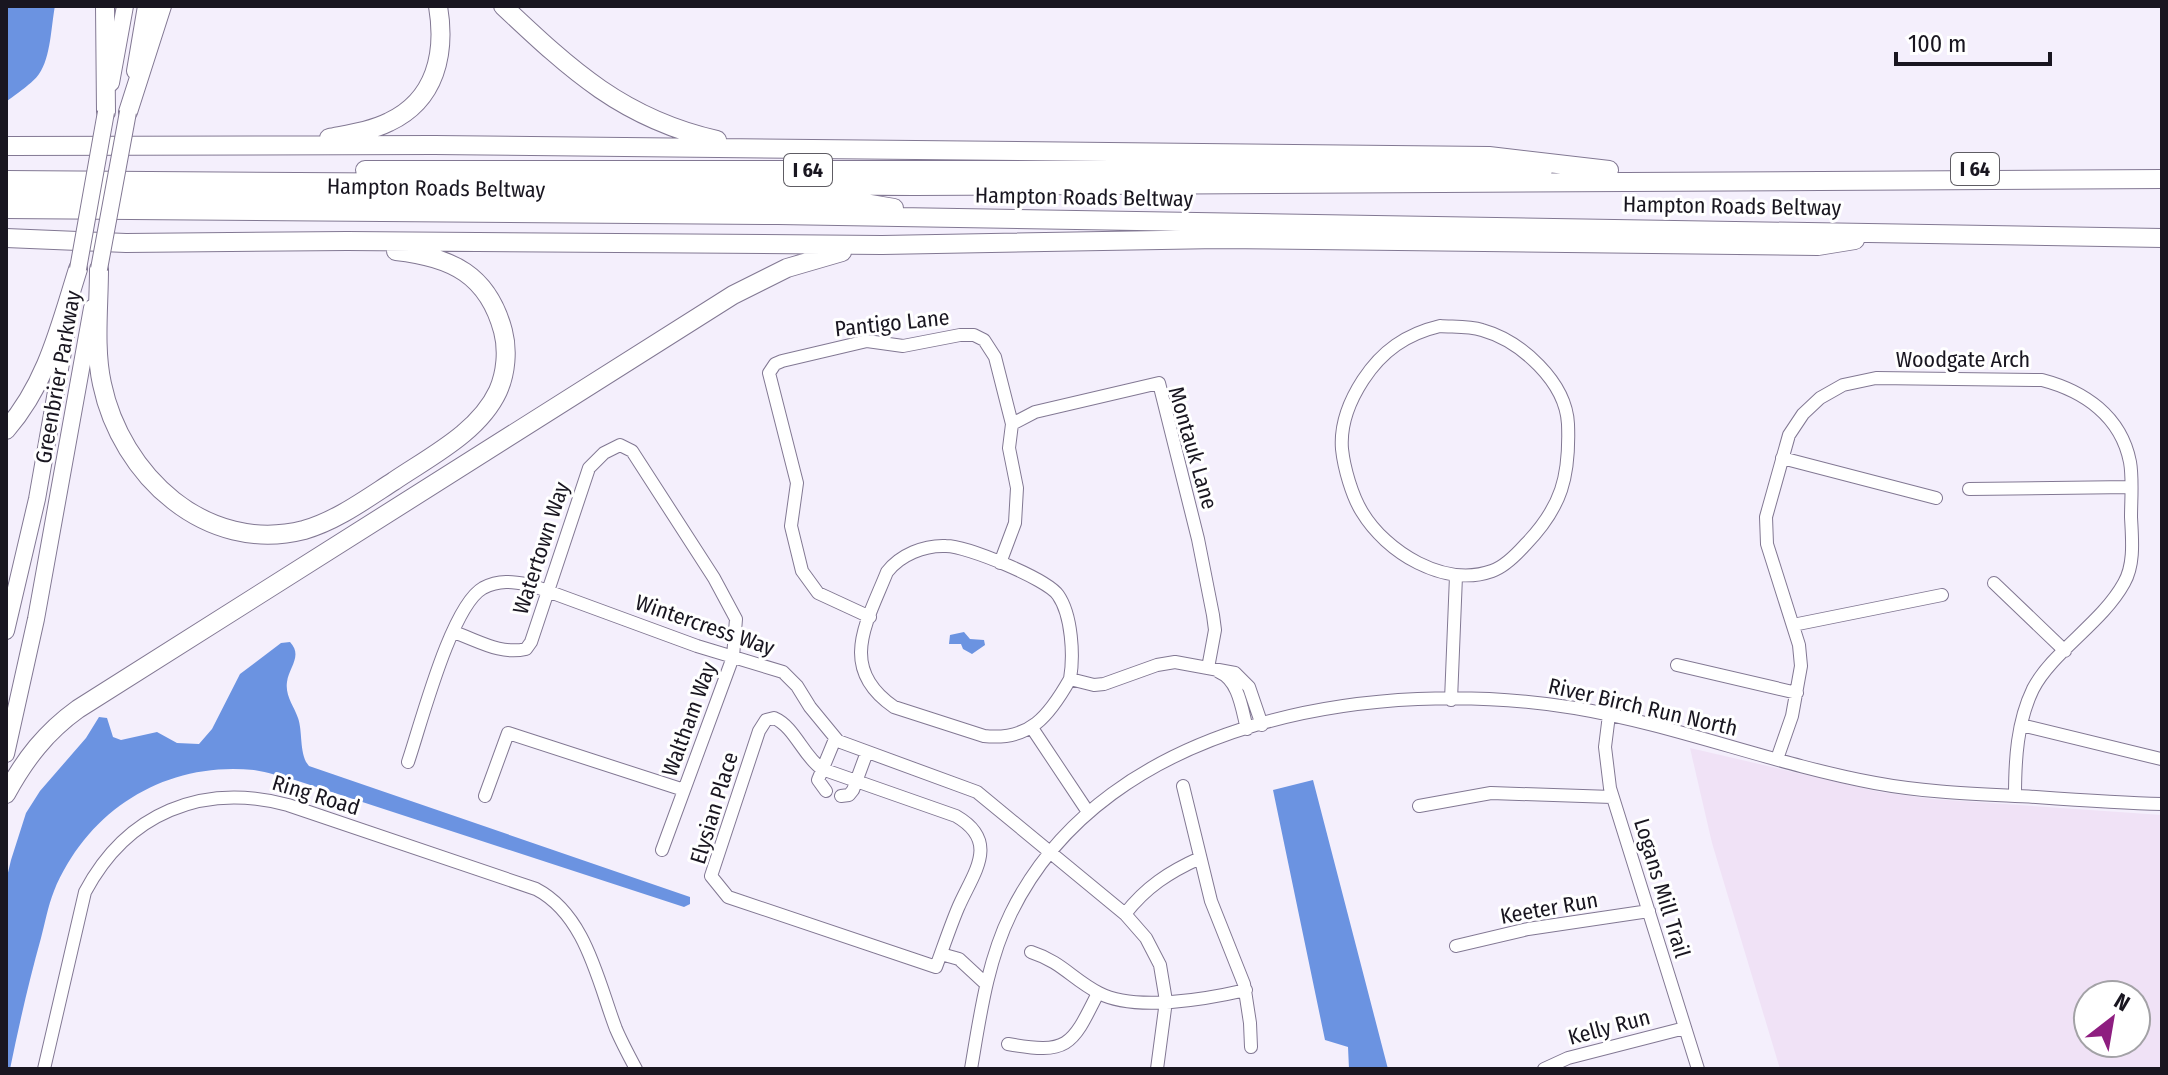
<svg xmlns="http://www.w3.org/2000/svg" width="2168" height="1075" font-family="'Fira Sans Condensed',sans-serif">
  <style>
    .education { fill: #f0e2f6; fill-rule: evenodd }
    .water { fill: #6b93e1 }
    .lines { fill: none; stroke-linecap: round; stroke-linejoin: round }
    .minor-casing { stroke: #827893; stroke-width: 14 }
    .major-casing { stroke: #827893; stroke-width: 18 }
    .highway-casing { stroke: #827893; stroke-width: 20 }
    .minor { stroke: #fff; stroke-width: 12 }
    .major { stroke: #fff; stroke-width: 16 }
    .highway { stroke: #fff; stroke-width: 18 }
    .major-bridge-casing { stroke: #827893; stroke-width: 18; stroke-linecap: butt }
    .major-bridge { stroke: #fff; stroke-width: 16 }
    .labels { text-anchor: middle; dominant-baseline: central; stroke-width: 6; stroke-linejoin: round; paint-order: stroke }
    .shield { fill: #fff; stroke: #5e5c63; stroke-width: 2 }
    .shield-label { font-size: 20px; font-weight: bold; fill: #191620 }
    .street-label { font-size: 22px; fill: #191620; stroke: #fff }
  </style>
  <rect width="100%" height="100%" fill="#f4effc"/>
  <!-- education -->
  <path class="education" d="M1690,748l190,44 53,7 229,16v254h-382l-68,-226zM2088,995h48v48h-48z"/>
  <!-- water -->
  <path class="water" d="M6,6h49c-4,20 -4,51 -16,68 -5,8 -24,21 -33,28z
    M964,632l6,7 14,1 1,5 -13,9 -9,-5 -2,-5h-12l1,-9z
    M290,642c13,14 -1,25 -3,40 -2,14 7,24 11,36 5,14 1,37 11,48l381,131v7l-6,3 -389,-127c-13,-3 -27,-8 -41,-10 -88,-9 -166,39 -200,121 -6,15 -9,32 -13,47 -12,43 -22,87 -31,131h-4v-188l5,-21 15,-47 14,-22 46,-53 13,-21 8,1 6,19 8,3 36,-8 20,11 22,1 13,-15 28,-55 41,-31z
    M1313,780l75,289h-39l-1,-22 -23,-7 -52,-250z"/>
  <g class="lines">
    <!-- minor casing -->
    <g class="minor-casing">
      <path id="minor" d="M1440,326c14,1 29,0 42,4 39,11 84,52 86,94 2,52 -6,83 -43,121 -9,10 -21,22 -33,26 -48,17 -106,-19 -130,-59 -10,-16 -18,-44 -20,-63 -2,-25 8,-49 21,-69 19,-29 43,-46 77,-54z
        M1012,424l23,-12 124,-29 39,156 15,76 2,15 -7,38
        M1782,458l154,40
        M1969,489l161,-2
        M1994,583l71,68
        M870,617l-52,-24 -16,-22 -11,-45 6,-43 -28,-110 6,-9 7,-3 85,-20 36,5 57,-11h14l10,5 11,17 17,67 -3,24 8,40 -2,35 -15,40
        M1793,625l149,-30
        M453,632c25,8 46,23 73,17l5,-7 58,-174 15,-15 16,-8 12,6 82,127 22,41 -3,38 -71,193
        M1677,665l120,28
        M1219,672c20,8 23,38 28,57
        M1070,679c-21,37 -40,62 -86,57l-90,-29c-57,-39 -27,-85 -7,-135 13,-17 37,-27 59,-26 21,0 101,33 112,49 14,20 16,61 12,84l24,6 10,-1 53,-19 18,-3 60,11 14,14 13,38
        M1451,700l5,-124
        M1609,715l-4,32 5,41 88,281
        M774,718c21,9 29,38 48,51l134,47c45,26 17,57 2,92 -8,19 -15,40 -22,59l-208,-70 -17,-21 48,-145 7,-11z
        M2021,725l140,34
        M1032,728l56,84
        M1777,759l15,-43 9,-50 -2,-21 -32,-101 -1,-27 23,-82 14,-21 17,-16 23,-13 33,-7 166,2c42,11 79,36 88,82 3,17 1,38 1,55 1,21 4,47 -7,66 -22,40 -72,69 -91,106 -16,33 -18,71 -18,107
        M408,762c13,-38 43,-156 75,-174 17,-9 31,-6 48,-3l166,61 86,26 14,14 13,21 28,34 139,51 148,122 21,24 14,27 6,36 -9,68
        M1183,786l28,115 33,83 6,39 1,24
        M826,791l-8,-11 17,-41
        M485,796l23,-63 176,57
        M841,796l8,-1 4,-5 14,-38
        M1419,806l72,-13 121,4
        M1125,914c21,-27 44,-42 75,-56
        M1456,946l72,-17 121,-18
        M1031,952c31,10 41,27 68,41 36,19 108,6 147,-3
        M941,954l18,5 27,25
        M1008,1044c61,11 64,1 90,-51
        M44,1069l41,-177c42,-79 117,-110 203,-87l248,84c50,26 62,93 80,140 6,14 13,27 20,40
        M971,1069c9,-53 16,-107 40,-156 96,-196 368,-237 564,-205 101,17 198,56 300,75 53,10 107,11 161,14 42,3 84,6 126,7
        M1544,1069l24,-11 117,-30"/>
    </g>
    <!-- major casing -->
    <g class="major-casing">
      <path id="major" d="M135,71l11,-65
        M111,83l14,-77
        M6,631l31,-132 32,-181
        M6,754l30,-135 56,-311"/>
    </g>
    <!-- highway casing -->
    <g class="highway-casing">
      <path id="highway" d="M105,6l1,106
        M503,6c68,64 120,113 214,134
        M128,112l34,-106
        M329,138c20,-4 42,-7 60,-16 47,-22 57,-69 49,-116
        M6,146l428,-1 1055,11 120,14
        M365,170h1178
        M6,180l908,6 1248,-7
        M6,196l733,3 125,4 30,5
        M6,209l772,6 1384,23
        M6,238l120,5 221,-2 535,4 337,-6 599,7 37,-6
        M99,269c0,37 -5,79 3,115 19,91 104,171 202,146 32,-9 62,-31 90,-49 37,-25 85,-49 104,-90 8,-18 10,-41 5,-60 -15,-56 -51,-74 -107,-80
        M6,430c41,-47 54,-104 72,-161
        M6,794c19,-35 40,-62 72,-85l655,-414 54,-27 55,-16"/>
    </g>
    <!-- minor -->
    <use href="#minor" class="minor"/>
    <!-- major -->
    <use href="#major" class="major"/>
    <!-- highway -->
    <use href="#highway" class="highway"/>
    <!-- major-bridge casing -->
    <g class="major-bridge-casing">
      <path id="major-bridge" d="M78,269l28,-157
        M99,269l29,-157"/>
    </g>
    <!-- major-bridge -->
    <use href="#major-bridge" class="major-bridge"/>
  </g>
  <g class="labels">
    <!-- shield labels -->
    <g class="shield">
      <rect x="1951" y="153" width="48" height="32" rx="6"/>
      <rect x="784" y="154" width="48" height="32" rx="6"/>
    </g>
    <g class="shield-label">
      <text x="1975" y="169">I 64</text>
      <text x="808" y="170">I 64</text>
    </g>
    <!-- street labels -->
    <g class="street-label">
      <text transform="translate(436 188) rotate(1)">Hampton Roads Beltway</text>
      <text transform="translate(1084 197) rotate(1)">Hampton Roads Beltway</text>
      <text transform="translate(1732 206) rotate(1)">Hampton Roads Beltway</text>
      <text transform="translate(892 323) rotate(-6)">Pantigo Lane</text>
      <text x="1963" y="359">Woodgate Arch</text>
      <text transform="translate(58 377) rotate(-80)">Greenbrier Parkway</text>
      <text transform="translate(1193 448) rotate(74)">Montauk Lane</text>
      <text transform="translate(541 548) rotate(-72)">Watertown Way</text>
      <text transform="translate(705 625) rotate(19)">Wintercress Way</text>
      <text transform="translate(1643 707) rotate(13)">River Birch Run North</text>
      <text transform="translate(689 719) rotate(-70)">Waltham Way</text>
      <text transform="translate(316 795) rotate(17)">Ring Road</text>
      <text transform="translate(714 808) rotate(-73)">Elysian Place</text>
      <text transform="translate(1662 888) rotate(73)">Logans Mill Trail</text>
      <text transform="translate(1549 908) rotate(-10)">Keeter Run</text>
      <text transform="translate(1609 1027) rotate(-15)">Kelly Run</text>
    </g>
  </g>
  <!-- border -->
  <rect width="2168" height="1075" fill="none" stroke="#191620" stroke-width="16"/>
  <!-- north arrow -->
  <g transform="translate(2112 1019) rotate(31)"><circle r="38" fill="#ffffff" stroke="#a3a2a6" stroke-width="2"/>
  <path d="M0-6L14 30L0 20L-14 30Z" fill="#8e1e80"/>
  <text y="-12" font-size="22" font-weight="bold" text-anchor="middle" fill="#191620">N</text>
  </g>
  <!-- scale -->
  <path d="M1896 52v12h154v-12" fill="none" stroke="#191620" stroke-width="4"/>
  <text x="1908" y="52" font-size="24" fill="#191620" stroke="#ffffff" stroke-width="6" paint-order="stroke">100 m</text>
</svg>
